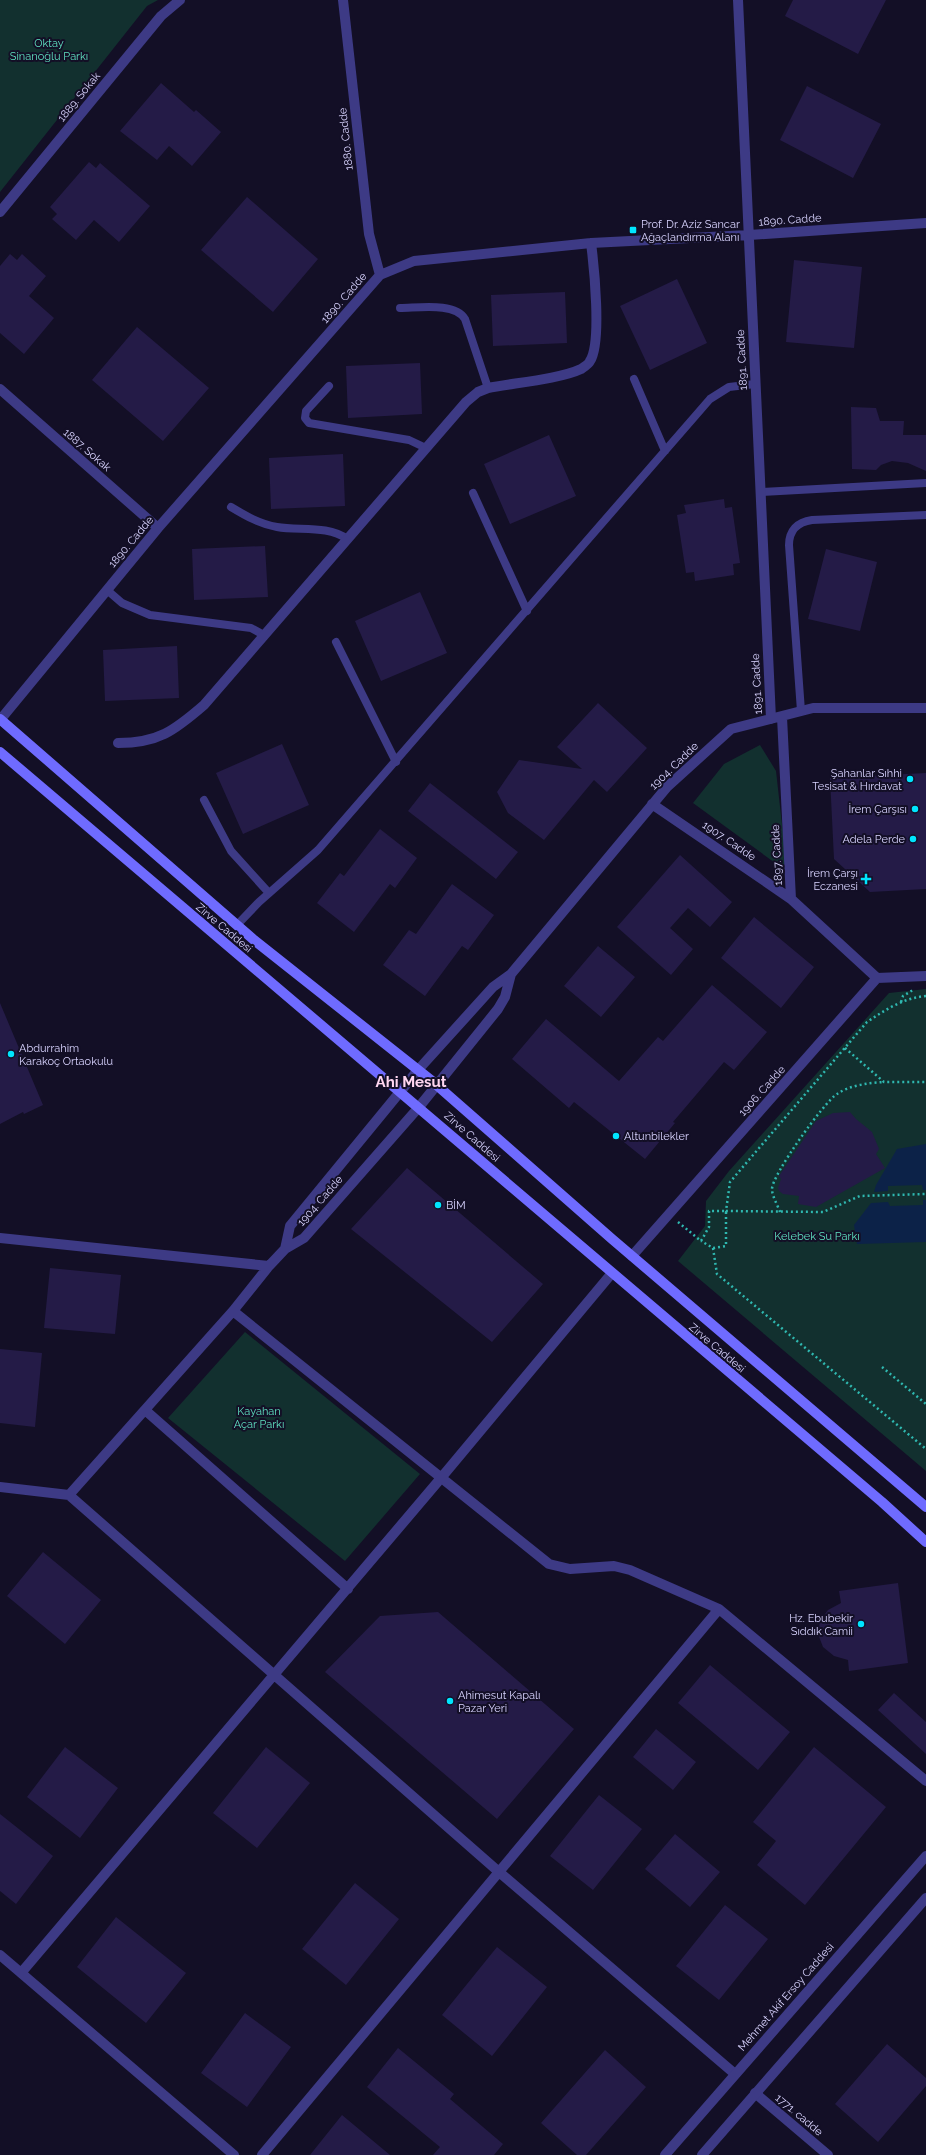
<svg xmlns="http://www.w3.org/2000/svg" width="926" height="2155" font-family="Raleway,sans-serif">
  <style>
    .green { fill: #12302f }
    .water { fill: #0c2248 }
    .building { fill: #241b47 }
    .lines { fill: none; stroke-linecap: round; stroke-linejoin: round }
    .path { stroke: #2fb8b0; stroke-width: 2.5; stroke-dasharray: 2 3; stroke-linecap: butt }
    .service { stroke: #3d3a85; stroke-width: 8 }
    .minor { stroke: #3d3a85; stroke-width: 10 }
    .tertiary { stroke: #3d3a85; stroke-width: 10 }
    .secondary { stroke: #6f6bff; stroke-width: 10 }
    .poi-dot { fill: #00e5ff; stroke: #130f26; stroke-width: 1.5 }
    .labels { text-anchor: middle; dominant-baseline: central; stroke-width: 4; stroke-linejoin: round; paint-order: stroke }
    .park-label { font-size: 11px; fill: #5fe0c0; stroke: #130f26 }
    .street-label { font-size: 11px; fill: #d9d4ff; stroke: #130f26 }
    .poi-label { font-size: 11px; fill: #d9d4ff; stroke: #130f26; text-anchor: start }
    .district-label { font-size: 15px; font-weight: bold; fill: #ffd6f0; stroke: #130f26 }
  </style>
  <rect width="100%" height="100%" fill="#130f26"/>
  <!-- green -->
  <path class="green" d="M0,0h158l-11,6 -147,186z
    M760,745l16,26 10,89 -4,8 -89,-65 31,-39z
    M926,989v482l-248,-210 27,-35 1,-25 23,-30 160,-178z
    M245,1332l175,142 -75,87 -177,-143z"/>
  <!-- water -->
  <path class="water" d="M926,1144v46h-3l-1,-5 -34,1v5l-14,1 2,-7 21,-36z
    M923,1200h3v42l-69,2 -3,-19 17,-22 17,-1 2,4 33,-1z"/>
  <!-- building -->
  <path class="building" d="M793,0h93l-28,54 -73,-38z
    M161,83l33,29 2,-2 25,22 -29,34 -23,-20 -12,14 -37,-29z
    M807,86l74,38 -28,54 -73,-38z
    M89,162l7,6 4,-5 50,43 -31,36 -25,-22 -18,20 -24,-21 5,-5 -7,-7z
    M247,197l71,62 -45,53 -72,-62z
    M10,254l7,6 5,-6 24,22 -17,20 25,22 -30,36 -24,-21v-67z
    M794,260l68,7 -8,81 -68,-6z
    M677,279l30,64 -57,27 -30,-64z
    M565,292l2,51 -74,3 -2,-51z
    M137,327l72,61 -46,53 -71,-61z
    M420,363l2,51 -74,4 -2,-52z
    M851,407l25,1 4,13h24l-1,14h23v36l-18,-8 -16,-2 -11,4 -5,5 -24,-1z
    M549,435l27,61 -66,28 -26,-60z
    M343,454l2,52 -74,3 -2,-51z
    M724,499l1,9 7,-1 8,56 -7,1 1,11 -39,6 -1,-9 -8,1 -9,-58 9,-2 -2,-8z
    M265,546l3,51 -74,3 -2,-51z
    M826,549l51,13 -17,69 -52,-12z
    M420,592l27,61 -66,28 -26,-60z
    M177,646l2,52 -74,3 -2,-51z
    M598,703l49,45 -40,44 -13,-12 -50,60 -36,-27 -11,-21 22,-32 63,9 -25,-22z
    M282,744l27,61 -66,29 -27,-61z
    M926,773v116l-56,3 -36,-33 -4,-81z
    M430,783l88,69 -22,27 -88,-68z
    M380,829l37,29 -22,30 -5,-4 -36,48 -37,-29 23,-30 4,3z
    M680,855l52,47 -22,25 -22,-19 -18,20 23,21 -22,26 -54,-48z
    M452,884l42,31 -26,35 -6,-4 -37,50 -42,-31 26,-35 7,4z
    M754,917l60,50 -33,41 -60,-50z
    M598,946l37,31 -34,40 -37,-31z
    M712,985l55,47 -33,38 -10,-8 -51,60 2,1 -30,36 -71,-57 -5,6 -57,-49 34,-40 73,62 39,-44 5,4z
    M0,1003l43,102 -19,9 -1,-2 -23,12z
    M850,1112l6,7 16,13 7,17 -3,5 9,14 -69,39 -18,-3 1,-8 -16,-2 -4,-3 -1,-3 3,-9 -2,-3 37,-55 17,-8z
    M407,1168l136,116 -51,58 -141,-113z
    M50,1268l71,7 -6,59 -71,-6z
    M0,1349l42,4 -7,74 -35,-4z
    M43,1552l58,48 -36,44 -58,-48z
    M898,1583l10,80 -59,8 -1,-11 -14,-4 -11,-9 -5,-13 2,-13 8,-11 13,-7 -2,-12z
    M438,1612l136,117 -77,90 -172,-147 55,-56z
    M710,1665l80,67 -32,38 -80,-67z
    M894,1693l32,29v32l-48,-44z
    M656,1729l40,33 -23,28 -40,-33z
    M65,1747l53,41 -38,50 -53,-41z
    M266,1747l44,36 -53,65 -44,-35z
    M814,1747l72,60 -81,98 -48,-40 19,-24 -23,-19z
    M599,1795l43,34 -49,61 -43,-34z
    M0,1814l53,42 -37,48 -16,-13z
    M675,1834l45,38 -30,35 -45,-38z
    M355,1883l44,36 -53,66 -44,-36z
    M725,1905l43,34 -49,61 -43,-34z
    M116,1917l70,56 -40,50 -69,-56z
    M497,1947l50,40 -55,69 -50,-41z
    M245,2013l46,34 -44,60 -46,-34z
    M887,2044l39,34v8l-48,56 -43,-38z
    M398,2048l56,46 -4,5 53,45 -9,11h-61l7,-8 -73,-60z
    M605,2050l41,37 -60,68h-9l-36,-32z
    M342,2115l48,40h-80z"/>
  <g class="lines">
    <!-- path -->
    <path class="path" d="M926,996c-23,2 -41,14 -59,26l-137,160 -4,29 97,1 37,-16 66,-2
      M901,1002l2,-6 10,-6
      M845,1048l39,34h42
      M780,1212c-2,-6 -8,-16 -8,-23 0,-14 52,-87 65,-95 13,-9 32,-11 47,-12
      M678,1222l23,19 8,-14v-16h17v35l-13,2 -12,-7
      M713,1248l4,26 209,175
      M882,1367l44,37"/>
    <!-- service -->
    <path class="service" d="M400,308c18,0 55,-6 65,11l23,69
      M634,379l31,72
      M329,386l-23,25 -1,7 4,5 100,17 17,8
      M760,492l166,-9
      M473,493l54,118
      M231,507c15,9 29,17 46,20 22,4 51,-2 70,12
      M107,590l15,13 28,12 101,13 13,7
      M336,642l60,120
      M801,711l-12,-166c0,-14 8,-23 23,-25l114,-5
      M204,800l27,51 38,42
      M237,925l22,-23 59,-52 392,-451 19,-12 26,-3"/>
    <!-- minor -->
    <path class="minor" d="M343,0l26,234 11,41
      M738,0l33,719
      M0,212l161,-196 19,-16
      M0,389l158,139
      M782,717l9,182 86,79
      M0,720l158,-192 222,-253 34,-14 177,-18 158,-8 177,-12
      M118,743c40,0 56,-12 86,-38l262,-303 12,-10 10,-4c25,-5 72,-9 93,-19 3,-2 8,-5 9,-8 12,-18 4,-95 1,-118
      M652,804l139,95
      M0,1238l269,28
      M285,1249l5,-23 128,-156 75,-83 18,-13 156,-187 64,-58 82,-21h113
      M632,1256l245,-278 49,-2
      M233,1311l316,253 21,5 44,-3 16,4 89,39
      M145,1410l203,179
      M0,1487l69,8 430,377 236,202
      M69,1495l164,-184 36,-45 16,-17 19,-11 115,-131 79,-98 7,-12 6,-23
      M0,1955l234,200
      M21,1973l420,-495 171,-205
      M755,2093l73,62
      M262,2155l457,-546 207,172"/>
    <!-- tertiary -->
    <path class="tertiary" d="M665,2155l261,-299
      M702,2155l224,-257"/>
    <!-- secondary -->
    <path class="secondary" d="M0,719l254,221 178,141 180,158 314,268
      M0,752l882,750 44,40"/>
  </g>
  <!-- markers -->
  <g class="poi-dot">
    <rect x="629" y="226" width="8" height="8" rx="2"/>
    <circle cx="910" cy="779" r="4"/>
    <circle cx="915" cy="809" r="4"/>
    <circle cx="913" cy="839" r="4"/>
    <path d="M864 873h4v4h4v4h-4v4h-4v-4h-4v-4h4z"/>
    <circle cx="11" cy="1054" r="4"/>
    <circle cx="616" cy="1136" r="4"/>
    <circle cx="438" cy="1205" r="4"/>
    <circle cx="861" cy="1624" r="4"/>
    <circle cx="450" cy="1701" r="4"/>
  </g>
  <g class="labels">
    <!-- park labels -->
    <g class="park-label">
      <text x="49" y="43">Oktay<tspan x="49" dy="13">Sinanoğlu Parkı</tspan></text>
      <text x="817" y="1236">Kelebek Su Parkı</text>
      <text x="259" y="1411">Kayahan<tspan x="259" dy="13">Açar Parkı</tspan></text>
    </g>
    <!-- street labels -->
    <g class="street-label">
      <text transform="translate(79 97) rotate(-51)">1889. Sokak</text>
      <text transform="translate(346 139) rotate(-96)">1880. Cadde</text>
      <text transform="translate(790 220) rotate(-4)">1890. Cadde</text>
      <text transform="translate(344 298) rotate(-49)">1890. Cadde</text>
      <text transform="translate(742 360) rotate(-93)">1891. Cadde</text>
      <text transform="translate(87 450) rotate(41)">1887. Sokak</text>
      <text transform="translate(131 542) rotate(-50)">1890. Cadde</text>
      <text transform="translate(757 684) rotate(-93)">1891. Cadde</text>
      <text transform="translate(674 766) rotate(-44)">1904. Cadde</text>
      <text transform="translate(729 841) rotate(34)">1907. Cadde</text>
      <text transform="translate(777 855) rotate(-93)">1897. Cadde</text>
      <text transform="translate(224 928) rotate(40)">Zirve Caddesi</text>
      <text transform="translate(762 1091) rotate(-48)">1906. Cadde</text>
      <text transform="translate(472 1137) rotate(41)">Zirve Caddesi</text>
      <text transform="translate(320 1201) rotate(-49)">1904. Cadde</text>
      <text transform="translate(717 1348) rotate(40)">Zirve Caddesi</text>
      <text transform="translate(786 1997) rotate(-49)">Mehmet Akif Ersoy Caddesi</text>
      <text transform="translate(799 2115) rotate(40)">1771. cadde</text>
    </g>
    <!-- poi labels -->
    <g class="poi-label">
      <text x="641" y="224">Prof. Dr. Aziz Sancar<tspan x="641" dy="13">Ağaçlandırma Alanı</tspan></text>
      <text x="902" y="773" text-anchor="end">Şahanlar Sıhhi<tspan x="902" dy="13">Tesisat &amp; Hırdavat</tspan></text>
      <text x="907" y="809" text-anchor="end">İrem Çarşısı</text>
      <text x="905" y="839" text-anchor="end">Adela Perde</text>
      <text x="858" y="873" text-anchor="end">İrem Çarşı<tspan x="858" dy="13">Eczanesi</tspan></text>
      <text x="19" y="1048">Abdurrahim<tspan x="19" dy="13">Karakoç Ortaokulu</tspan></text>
      <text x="624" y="1136">Altunbilekler</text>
      <text x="446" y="1205">BİM</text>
      <text x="853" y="1618" text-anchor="end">Hz. Ebubekir<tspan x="853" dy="13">Sıddık Camii</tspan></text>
      <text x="458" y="1695">Ahimesut Kapalı<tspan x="458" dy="13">Pazar Yeri</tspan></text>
    </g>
    <!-- district labels -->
    <g class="district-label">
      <text x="411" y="1082">Ahi Mesut</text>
    </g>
  </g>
</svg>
